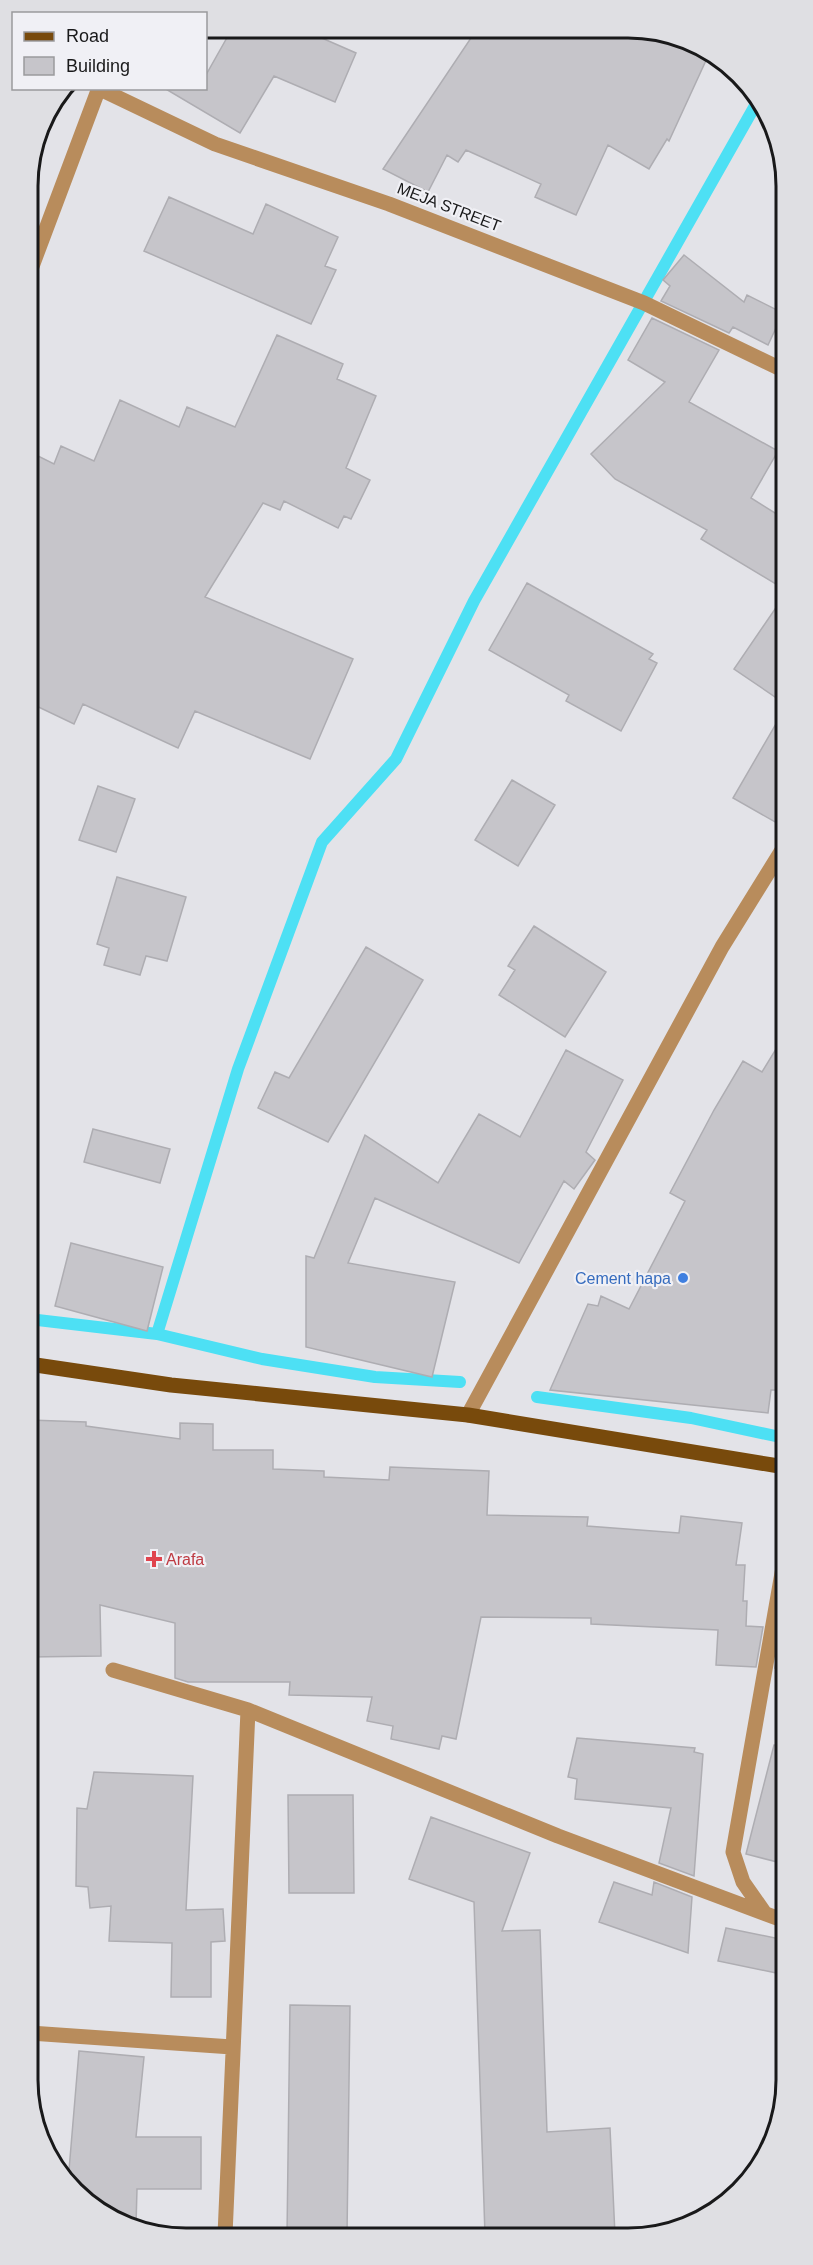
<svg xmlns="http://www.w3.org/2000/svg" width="813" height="2265" font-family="Arial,sans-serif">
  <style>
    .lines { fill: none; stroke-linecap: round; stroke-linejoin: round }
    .stream { stroke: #4de0f4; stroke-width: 12 }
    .building { fill: #c6c5ca; stroke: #aeadb2; stroke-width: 1.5 }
    .minor { stroke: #b88c5c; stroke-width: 15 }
    .major { stroke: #784a0c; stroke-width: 15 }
    .shop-dot { fill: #3f7fe0; stroke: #f0f0f5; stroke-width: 2 }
    .health-dot { fill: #e0444e; stroke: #f0f0f5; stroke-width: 2 }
    .labels { text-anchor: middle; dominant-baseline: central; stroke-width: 4.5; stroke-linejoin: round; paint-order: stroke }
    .street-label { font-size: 16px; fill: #19191a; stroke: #f0f0f5 }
    .shop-label { font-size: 16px; fill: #366cbe; stroke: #f0f0f5; text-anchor: end }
    .health-label { font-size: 16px; fill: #be3a42; stroke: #f0f0f5; text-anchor: start }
    .rim { fill: none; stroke: #19191a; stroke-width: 3 }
  </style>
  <rect width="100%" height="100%" fill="#e3e3e8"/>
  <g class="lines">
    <!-- stream -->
    <path class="stream" d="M29,1319l128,15 105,25 113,18 85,5
      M157,1334l81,-265 84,-227 74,-83 78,-158 282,-497
      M537,1397l154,21 94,20"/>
  </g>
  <!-- building -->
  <path class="building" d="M233,27l66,1 57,25 -21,49 -61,-26 -34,57 -76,-45h42v-13z
    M477,29l182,1 49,26 -39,85 -2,-2 -18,30 -41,-24 -32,70 -41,-18 6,-13 -75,-34 -8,12 -11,-7 -19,37 -45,-23z
    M169,197l84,37 13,-30 72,33 -13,29 11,4 -25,54 -167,-73z
    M684,255l60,47 3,-7 36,18 -15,32 -35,-18 -4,6 -68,-32 9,-15 -7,-6z
    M652,318l67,32 -30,52 89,49 -27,47 32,20 1,71 -83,-50 6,-9 -92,-51 -24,-25 74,-72 -37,-22z
    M277,335l66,29 -6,15 39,17 -30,72 24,12 -19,39 -7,-3 -6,12 -54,-27 -4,9 -17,-7 -58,94 148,62 -43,100 -115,-48 -17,37 -95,-44 -9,20 -46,-22v-251l26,13 7,-18 33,15 26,-61 59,27 8,-20 48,20z
    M527,583l126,71 -4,5 8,4 -36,68 -55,-30 3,-6 -80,-45z
    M784,596v107l-50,-34z
    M784,710v117l-51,-29z
    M512,780l43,25 -37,61 -43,-26z
    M98,786l37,13 -19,53 -37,-12z
    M117,877l69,20 -19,64 -21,-5 -6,19 -36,-10 5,-17 -12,-4z
    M534,926l72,46 -41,65 -66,-42 16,-25 -7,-4z
    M366,947l57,33 -95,162 -70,-34 17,-36 14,6z
    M784,1036l1,354h-14l-3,23 -218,-23 38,-86 10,2 3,-10 28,13 56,-108 -15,-8 44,-83 29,-49 19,11z
    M566,1050l57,30 -37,72 9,8 -21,29 -10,-8 -45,82 -144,-65 -27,65 107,19 -23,95 -126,-30v-91l8,2 51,-123 73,48 41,-69 41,23z
    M93,1129l77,20 -10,34 -76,-21z
    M71,1243l92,24 -16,64 -92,-25z
    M29,1420l57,2v4l94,13v-16l33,1v26h60v19l51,2v6l65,3 1,-13 99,4 -2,44 101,2 -1,9 92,7 2,-17 61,7 -6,42h9l-2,36h4l-1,25 17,1 -7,40 -40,-2 2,-35 -127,-6v-6l-110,-1 -25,122 -14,-3 -3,13 -48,-10 2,-13 -26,-5 5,-24 -83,-2 1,-13h-102l-13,-4v-55l-75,-18 1,51 -72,1z
    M782,1629h3v39h-10z
    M577,1738l118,10 -1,4 9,2 -9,122 -35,-13 12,-55 -96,-9 2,-20 -9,-2z
    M774,1745l11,2v117l-39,-10z
    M94,1772l99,4 -7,134 37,-1 2,32 -14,1v55h-40l1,-54 -63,-2 2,-35 -21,2 -2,-21 -12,-1 1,-78 10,1z
    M288,1795h65l1,98h-65z
    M431,1817l99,36 -28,78 38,-1 7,202 63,-4 5,107h-130l-11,-333 -65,-23z
    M614,1882l38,13 2,-13 38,15 -4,56 -89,-31z
    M726,1928l59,12 1,35 -68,-14z
    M290,2005l60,1 -3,229h-60z
    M79,2051l65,6 -8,80h65v52h-64l-1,36 -62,-33 -6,-10z"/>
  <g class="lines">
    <!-- minor -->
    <path class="minor" d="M98,88l117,56 174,60 255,99 139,67
      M28,277l71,-189
      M468,1415l254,-468 62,-100
      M113,1670l135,40 310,126 227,85
      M764,1912l-21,-30 -10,-30 52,-296
      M30,2033l202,14
      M225,2235l23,-525"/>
    <!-- major -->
    <path class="major" d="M29,1364l142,21 297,30 317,52"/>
  </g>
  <!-- markers -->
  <circle class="shop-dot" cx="683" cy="1278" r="6"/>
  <path class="health-dot" d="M151 1550h6v6h6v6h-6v6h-6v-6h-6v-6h6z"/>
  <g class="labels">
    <!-- street labels -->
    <g class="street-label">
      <text transform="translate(449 207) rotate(21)">MEJA STREET</text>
    </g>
    <!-- shop labels -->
    <g class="shop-label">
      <text x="671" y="1278">Cement hapa</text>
    </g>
    <!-- health labels -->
    <g class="health-label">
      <text x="166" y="1559">Arafa</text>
    </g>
  </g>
  <!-- crop -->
  <path d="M0 0H813V2265H0ZM186 38H628A148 148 0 0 1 776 186V2080A148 148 0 0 1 628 2228H186A148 148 0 0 1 38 2080V186A148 148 0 0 1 186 38Z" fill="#dfdfe3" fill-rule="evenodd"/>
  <path class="rim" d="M186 38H628A148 148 0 0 1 776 186V2080A148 148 0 0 1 628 2228H186A148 148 0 0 1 38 2080V186A148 148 0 0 1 186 38Z"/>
  <!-- legend -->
  <rect x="12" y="12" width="195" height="78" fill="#f0f0f5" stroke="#9a9a9d" stroke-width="1.5"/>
  <rect x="24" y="32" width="30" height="9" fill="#784a0c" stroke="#9a9a9d" stroke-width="1.5"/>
  <text x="66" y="42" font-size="18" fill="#19191a">Road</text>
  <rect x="24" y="57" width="30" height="18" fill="#c6c5ca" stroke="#9a9a9d" stroke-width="1.5"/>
  <text x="66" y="72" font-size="18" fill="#19191a">Building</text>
</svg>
